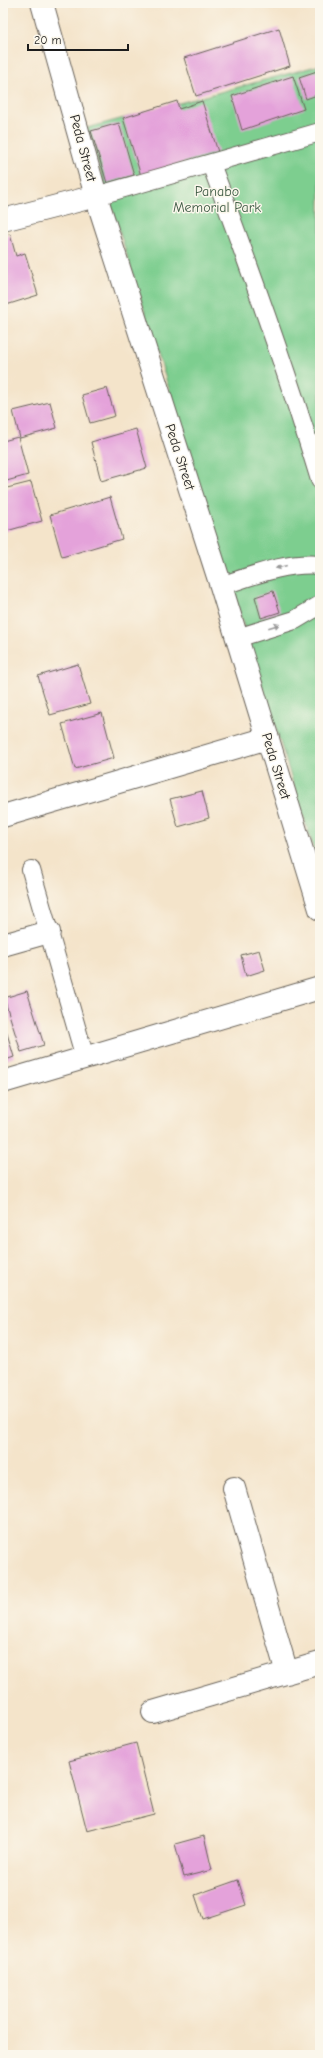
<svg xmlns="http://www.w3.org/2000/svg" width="323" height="2058" font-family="'Comic Neue',sans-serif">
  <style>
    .green { fill: #7dce8f; stroke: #4c7556 }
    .building { fill: #e4a2da }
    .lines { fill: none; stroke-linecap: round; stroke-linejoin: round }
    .lane-casing { stroke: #686259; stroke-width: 20 }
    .street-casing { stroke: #686259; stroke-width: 24 }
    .lane { stroke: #fff; stroke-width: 18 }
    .street { stroke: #fff; stroke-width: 22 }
    .oneway { fill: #999 }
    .labels { text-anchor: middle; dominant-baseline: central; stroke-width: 3; stroke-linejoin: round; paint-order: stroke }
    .street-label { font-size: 14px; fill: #1c1c1c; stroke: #fbf7ec }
    .park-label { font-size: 14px; fill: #3e5a44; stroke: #fbf7ec }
  </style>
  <rect width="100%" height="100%" fill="#fbf7ec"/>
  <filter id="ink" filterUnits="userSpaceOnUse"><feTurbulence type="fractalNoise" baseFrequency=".025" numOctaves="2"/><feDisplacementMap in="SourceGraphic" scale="8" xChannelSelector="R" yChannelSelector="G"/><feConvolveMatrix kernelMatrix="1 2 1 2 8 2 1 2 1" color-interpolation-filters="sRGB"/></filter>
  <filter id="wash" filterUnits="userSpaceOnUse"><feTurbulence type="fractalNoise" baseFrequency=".012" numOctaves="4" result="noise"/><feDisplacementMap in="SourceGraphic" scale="16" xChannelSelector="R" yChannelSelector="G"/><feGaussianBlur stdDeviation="0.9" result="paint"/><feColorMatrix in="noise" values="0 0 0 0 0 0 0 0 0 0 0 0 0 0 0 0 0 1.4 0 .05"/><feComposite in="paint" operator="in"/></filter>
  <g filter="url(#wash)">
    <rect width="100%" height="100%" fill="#f4e4ca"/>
    <!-- green -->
    <path class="green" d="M320,65v804l-233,-741z"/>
    <g id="blocks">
      <!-- building -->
      <path class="building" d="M279,28l11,38 -94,30 -12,-38z
        M320,70v24l-14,5 -7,-22z
        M293,76l11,33 -62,21 -10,-34z
        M177,101l2,8 23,-8 16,51 -77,24 -18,-58z
        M119,123l15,52 -27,8 -16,-52z
        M10,234l6,22 9,-3 13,42 -35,11v-70z
        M107,388l8,28 -25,7 -8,-28z
        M50,402l7,26 -37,10 -7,-27z
        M136,429l11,39 -46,13 -10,-39z
        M18,437l10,38 -25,7v-41z
        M31,482l11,39 -39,11v-43z
        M110,497l12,42 -60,18 -12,-42z
        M273,591l7,21 -19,6 -6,-21z
        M78,664l12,40 -40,11 -12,-39z
        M102,713l12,45 -39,11 -13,-45z
        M202,791l7,27 -31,9 -8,-28z
        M259,950l6,20 -19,6 -5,-21z
        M27,991l17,54 -23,7 -17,-54z
        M3,1020l11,37 -11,4z
        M136,1743l18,71 -67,17 -18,-70z
        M204,1836l8,34 -28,7 -9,-33z
        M238,1880l8,25 -43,14 -8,-24z"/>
    </g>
  </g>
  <g filter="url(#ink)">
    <use href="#blocks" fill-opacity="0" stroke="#686259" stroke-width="1"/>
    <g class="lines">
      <!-- lane casing -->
      <g class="lane-casing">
        <path id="lane" d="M211,164c39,104 77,209 109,316
          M96,196l224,-64
          M221,586c33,-11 64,-24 99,-21
          M237,638l58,-18 25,-15
          M31,870l54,188"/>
      </g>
      <!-- street casing -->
      <g class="street-casing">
        <path id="street" d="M42,3l54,193 125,390 99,323
          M3,220l93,-24
          M3,816l265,-78
          M3,945l46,-13
          M3,1082l317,-94
          M234,1488l53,185
          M153,1712l167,-49"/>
      </g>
      <!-- lane -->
      <use href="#lane" class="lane"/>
      <!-- street -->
      <use href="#street" class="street"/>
    </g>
    <!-- one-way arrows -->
    <defs><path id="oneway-solid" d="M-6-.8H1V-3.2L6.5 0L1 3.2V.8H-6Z"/></defs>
    <g class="oneway">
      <use href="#oneway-solid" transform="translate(281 567) rotate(166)"/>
      <use href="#oneway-solid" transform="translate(274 626) rotate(-17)"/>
    </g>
  </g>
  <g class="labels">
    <!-- street labels -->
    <g class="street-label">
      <text transform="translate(83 148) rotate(75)">Peda Street</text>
      <text transform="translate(180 457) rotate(72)">Peda Street</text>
      <text transform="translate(276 766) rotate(73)">Peda Street</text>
    </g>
    <!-- park labels -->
    <g class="park-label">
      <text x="217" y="191">Panabo<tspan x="217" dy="16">Memorial Park</tspan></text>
    </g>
  </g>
  <!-- margin -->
  <rect width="323" height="2058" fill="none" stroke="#fbf7ec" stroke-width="16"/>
  <!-- scale -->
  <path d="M28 44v6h100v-6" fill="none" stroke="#1c1c1c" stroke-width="2"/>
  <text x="34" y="44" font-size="12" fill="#1c1c1c" stroke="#fbf7ec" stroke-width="3" paint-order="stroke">20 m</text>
</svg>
